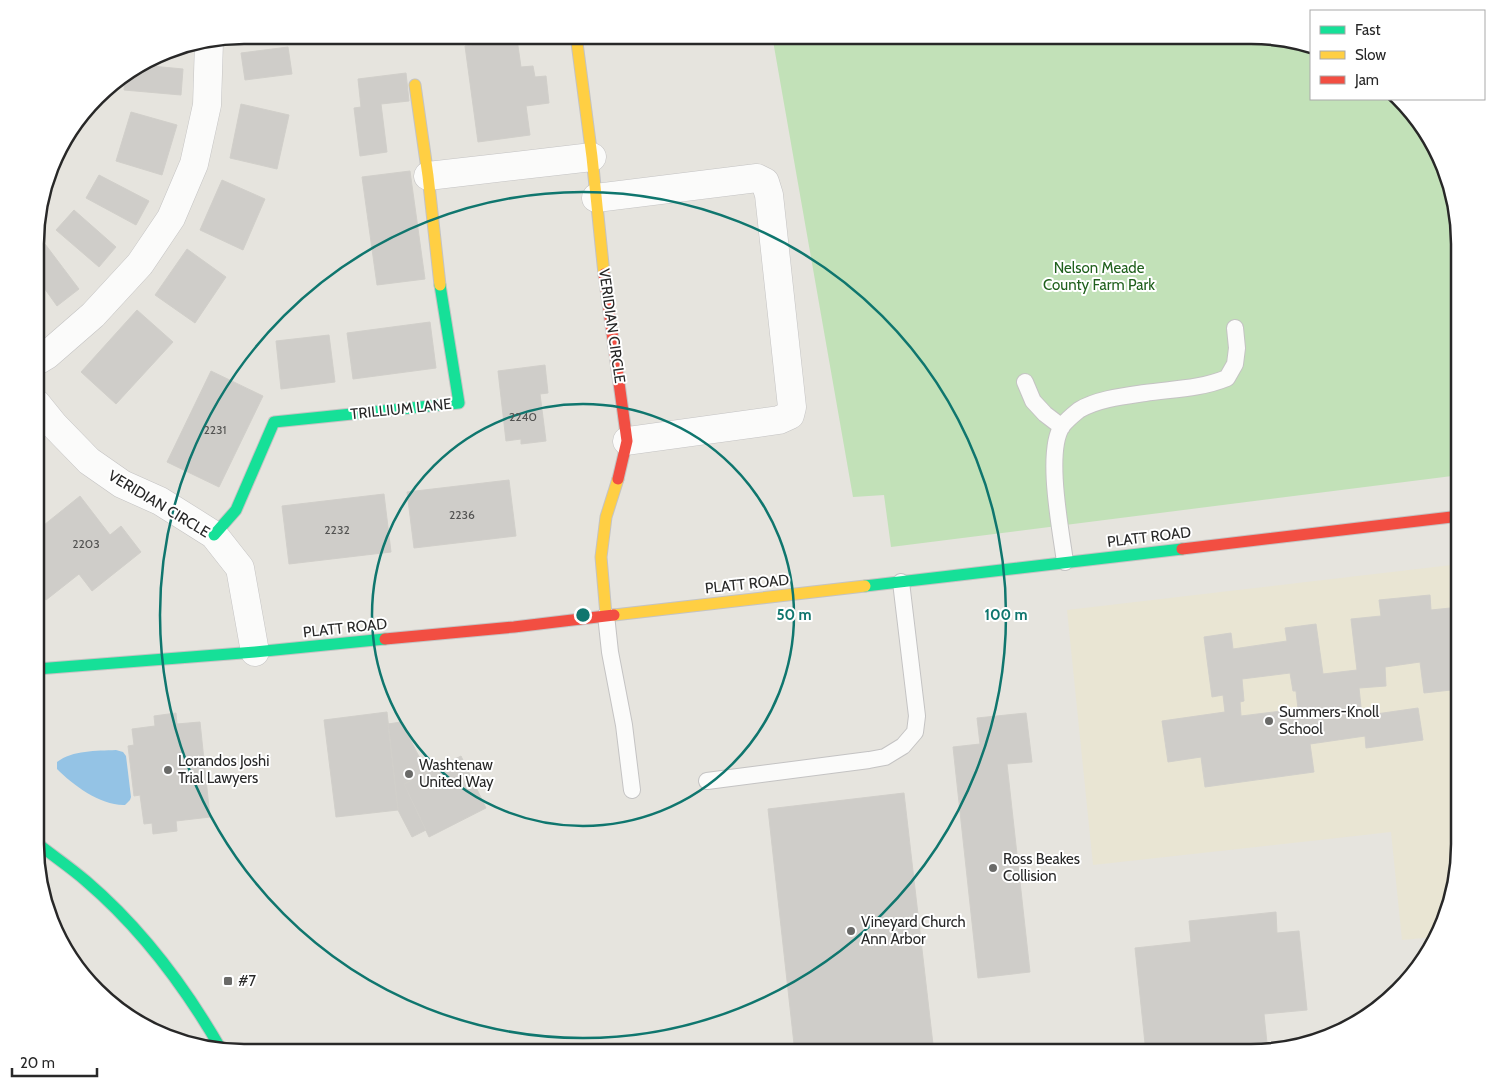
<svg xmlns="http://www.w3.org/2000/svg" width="1495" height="1088" font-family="Cabin,sans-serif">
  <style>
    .education { fill: #e9e5d3 }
    .green { fill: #c2e1b8 }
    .water { fill: #94c3e5 }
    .building { fill: #cfcdc9; stroke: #d1cfca; fill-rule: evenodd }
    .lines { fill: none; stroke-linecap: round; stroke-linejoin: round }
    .lane-casing { stroke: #c4c3c3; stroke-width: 18 }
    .street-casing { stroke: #c4c3c3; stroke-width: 29 }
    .fast-casing { stroke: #c4c3c3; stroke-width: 13 }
    .slow-casing { stroke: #c4c3c3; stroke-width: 13 }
    .jam-casing { stroke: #c4c3c3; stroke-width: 13 }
    .lane { stroke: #fbfbfa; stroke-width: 16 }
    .street { stroke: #fbfbfa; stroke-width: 28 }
    .fast { stroke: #16e098; stroke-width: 11 }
    .slow { stroke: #ffcf43; stroke-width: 11 }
    .jam { stroke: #f24e42; stroke-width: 11 }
    .ring { fill: none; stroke: #0f766e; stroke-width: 2.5 }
    .poi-dot { fill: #6a6a68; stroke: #fff; stroke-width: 2 }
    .labels { text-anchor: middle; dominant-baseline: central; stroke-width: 4; stroke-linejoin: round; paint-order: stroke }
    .number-label { font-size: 12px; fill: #525251 }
    .park-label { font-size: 15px; fill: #20601d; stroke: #fff }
    .street-label { font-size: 15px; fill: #282828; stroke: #fff }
    .poi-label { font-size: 15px; fill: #282828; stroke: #fff; text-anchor: start }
    .rim { fill: none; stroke: #282828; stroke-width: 2.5 }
    .centre { fill: #0f766e; stroke: #fff; stroke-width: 2.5 }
    .ring-label { font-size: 15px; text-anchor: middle; font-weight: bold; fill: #0f766e; stroke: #fff; stroke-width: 4; stroke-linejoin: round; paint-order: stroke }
  </style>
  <rect width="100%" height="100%" fill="#e6e4de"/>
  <!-- education -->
  <path class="education" d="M1460,564v294l-11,54 -14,25 -33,3 -11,-108 -298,33 -26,-255z"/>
  <!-- green -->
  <path class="green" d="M772,35h493l46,11v53h84l43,52 22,79v245l-569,72 -7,-52 -31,2z"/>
  <!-- water -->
  <path class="water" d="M116,750l7,2 3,4 5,41 -1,3 -5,5c-24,1 -52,-20 -68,-36v-7c16,-12 39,-11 59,-12z"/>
  <!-- building -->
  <path class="building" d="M517,39l4,28 12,-1 2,11 11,-1 3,27 -23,3 4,29 -52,7 -13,-96z
    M288,47l4,27 -47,6 -4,-27z
    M141,65l42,4 -2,26 -57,-5 1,-15z
    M406,73l3,28 -28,3 6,48 -27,4 -6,-48 7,-1 -3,-28z
    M241,104l48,11 -12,54 -47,-11z
    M131,112l46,13 -15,50 -46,-14z
    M410,171l15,108 -48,6 -15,-108z
    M99,175l50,26 -13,24 -50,-27z
    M222,180l43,19 -22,51 -43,-20z
    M74,210l42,37 -17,20 -43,-37z
    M45,244l34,45 -22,17 -20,-28v-28z
    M187,249l39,28 -31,46 -40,-28z
    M137,310l36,32 -57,62 -35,-32z
    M430,322l6,46 -83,11 -6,-46z
    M329,335l6,47 -54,7 -5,-48z
    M545,365l3,28 -8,1 6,47 -25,3v-5l-15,2 -8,-70z
    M211,371l52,25 -44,91 -52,-25z
    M509,480l7,56 -102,12 -7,-56z
    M384,494l7,58 -102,12 -7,-58z
    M80,496l30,39 11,-9 20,26 -49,39 -13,-17 -33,26 -9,-12v-62l2,3z
    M1430,595l1,15 29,-3v82l-36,4 -4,-31 -35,5 1,19 -27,2 3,28 56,-8 5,32 -57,8 -1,-12 -55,8 4,28 -109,15 -4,-30 -33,5 -6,-41 63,-9 -2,-17 -11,2 -8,-60 27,-4 2,16 54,-8 -2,-13 31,-4 7,50 34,-4 -6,-51 30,-3 -2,-16zM1290,673l3,18h3l2,18 -57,7 -1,-14 4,-1 -2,-22z
    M387,712l11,98 -62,7 -12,-97z
    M176,713l1,11 23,-2 10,95 -34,4 1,10 -24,3 -1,-11 -8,1 -4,-29 -6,1 -6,-50 6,-1 -2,-16 23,-3 -1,-10z
    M1026,713l6,49 -25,2 23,208 -52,6 -25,-231 27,-3 -3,-26z
    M401,722l22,42 26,-2 -45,22 22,46 -14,7 -14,-27 -10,-86z
    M461,756l25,52 -57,29 -25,-53z
    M904,793l30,260h-139l-27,-244z
    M1276,912l1,21 22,-2 8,79 -43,4 3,29 -67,7v3h-54l-11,-105 56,-6 -2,-21z
    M495,1047l1,6h-51z"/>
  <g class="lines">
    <!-- lane casing -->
    <g class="lane-casing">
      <path id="lane" d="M1025,382l8,19 12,13 17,13
        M1065,562c-4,-31 -20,-110 -3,-136 4,-5 12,-12 17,-16 18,-11 45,-14 66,-17 28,-4 55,-4 82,-15l8,-14 2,-16 -2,-20
        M606,615l4,37 14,73 8,65
        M707,781l162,-21 16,-3 18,-11 12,-14 2,-16 -16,-134"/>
    </g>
    <!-- street casing -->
    <g class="street-casing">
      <path id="street" d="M428,176l164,-19
        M596,198l161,-20 8,4 4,13 23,212 -2,8 -11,5 -152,21
        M37,361l10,-6 46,-40 47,-51 31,-46 23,-54 13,-59 2,-63
        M37,404l17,21 35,36 33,23 38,17 54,34 26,33 15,84"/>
    </g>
    <!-- fast casing -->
    <g class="fast-casing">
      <path id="fast" d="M214,535l22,-25 38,-88 185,-19 -19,-118
        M865,586l317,-37
        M37,669l218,-17 130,-13
        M37,843c16,13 33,24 49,38 55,47 100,107 136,170"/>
    </g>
    <!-- slow casing -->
    <g class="slow-casing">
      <path id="slow" d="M576,35l16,122 12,117
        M415,85l13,91 12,109
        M606,615l-5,-58 5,-40 12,-38
        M614,615l251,-29"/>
    </g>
    <!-- jam casing -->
    <g class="jam-casing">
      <path id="jam" d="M604,274l23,167 -9,38
        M1182,549l278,-33
        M385,639l129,-12 100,-12"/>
    </g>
    <!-- lane -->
    <use href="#lane" class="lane"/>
    <!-- street -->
    <use href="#street" class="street"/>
    <!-- fast -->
    <use href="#fast" class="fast"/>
    <!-- slow -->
    <use href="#slow" class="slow"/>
    <!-- jam -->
    <use href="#jam" class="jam"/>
  </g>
  <!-- distance rings -->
  <g class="ring">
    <circle cx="583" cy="615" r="211"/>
    <circle cx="583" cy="615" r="423"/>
  </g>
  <!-- markers -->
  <g class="poi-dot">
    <circle cx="1269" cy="721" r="5"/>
    <circle cx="168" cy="770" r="5"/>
    <circle cx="409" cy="774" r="5"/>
    <circle cx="993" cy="868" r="5"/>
    <circle cx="851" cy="931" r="5"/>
    <rect x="223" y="976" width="10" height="10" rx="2.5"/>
  </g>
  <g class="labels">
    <!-- number labels -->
    <g class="number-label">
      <text x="523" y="416">2240</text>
      <text x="215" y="429">2231</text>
      <text x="462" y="514">2236</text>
      <text x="337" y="529">2232</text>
      <text x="86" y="543">2203</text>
    </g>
    <!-- park labels -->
    <g class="park-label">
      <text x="1099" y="268">Nelson Meade<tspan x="1099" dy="17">County Farm Park</tspan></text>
    </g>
    <!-- street labels -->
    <g class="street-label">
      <text transform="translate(612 326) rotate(82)">VERIDIAN CIRCLE</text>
      <text transform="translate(401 409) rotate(-6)">TRILLIUM LANE</text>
      <text transform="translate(159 504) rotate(31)">VERIDIAN CIRCLE</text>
      <text transform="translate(1149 537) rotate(-7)">PLATT ROAD</text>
      <text transform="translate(747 584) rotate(-6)">PLATT ROAD</text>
      <text transform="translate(345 628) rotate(-6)">PLATT ROAD</text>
    </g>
    <!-- poi labels -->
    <g class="poi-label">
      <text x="1279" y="712">Summers-Knoll<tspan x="1279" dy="17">School</tspan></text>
      <text x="178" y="761">Lorandos Joshi<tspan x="178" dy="17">Trial Lawyers</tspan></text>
      <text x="419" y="765">Washtenaw<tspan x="419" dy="17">United Way</tspan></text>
      <text x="1003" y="859">Ross Beakes<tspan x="1003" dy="17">Collision</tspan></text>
      <text x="861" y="922">Vineyard Church<tspan x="861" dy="17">Ann Arbor</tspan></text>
      <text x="238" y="981">#7</text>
    </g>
  </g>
  <!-- crop -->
  <path d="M0 0H1495V1088H0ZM244 44H1251A200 200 0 0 1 1451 244V844A200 200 0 0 1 1251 1044H244A200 200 0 0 1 44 844V244A200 200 0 0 1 244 44Z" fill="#fff" fill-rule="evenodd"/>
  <path class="rim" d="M244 44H1251A200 200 0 0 1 1451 244V844A200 200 0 0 1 1251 1044H244A200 200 0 0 1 44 844V244A200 200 0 0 1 244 44Z"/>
  <circle cx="583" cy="615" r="8" class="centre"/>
  <g class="ring-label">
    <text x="794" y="620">50 m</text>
    <text x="1006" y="620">100 m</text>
  </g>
  <!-- legend -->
  <rect x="1310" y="10" width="175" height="90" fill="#ffffff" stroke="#a9a9a9"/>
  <rect x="1320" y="26" width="25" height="8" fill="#16e098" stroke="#a9a9a9"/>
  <text x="1355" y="35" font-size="15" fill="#282828">Fast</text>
  <rect x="1320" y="51" width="25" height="8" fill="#ffcf43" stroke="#a9a9a9"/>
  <text x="1355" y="60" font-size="15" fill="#282828">Slow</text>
  <rect x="1320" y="76" width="25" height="8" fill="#f24e42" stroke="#a9a9a9"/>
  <text x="1355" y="85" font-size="15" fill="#282828">Jam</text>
  <!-- scale -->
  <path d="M12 1068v8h85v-8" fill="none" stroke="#282828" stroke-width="2.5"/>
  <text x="20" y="1068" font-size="15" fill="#282828" stroke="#ffffff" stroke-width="4" paint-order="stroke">20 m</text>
</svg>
